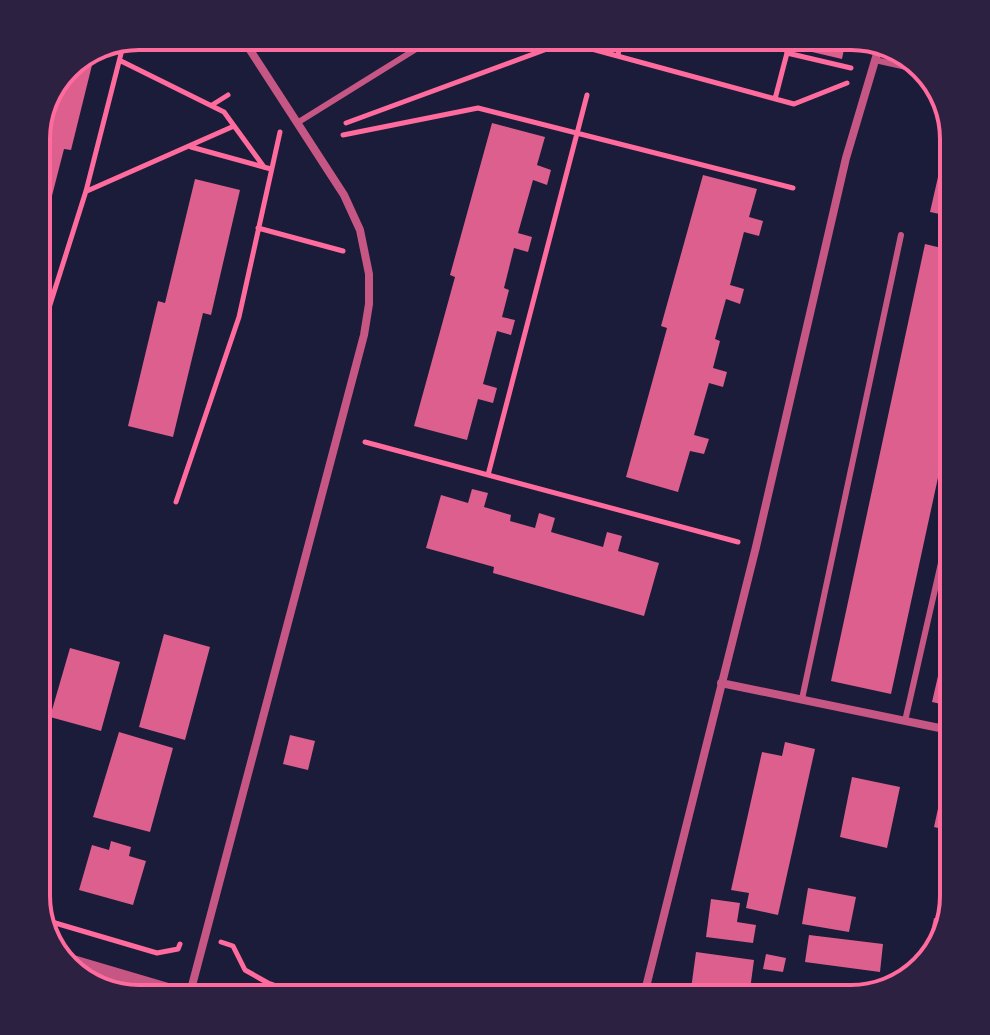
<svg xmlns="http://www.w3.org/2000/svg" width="990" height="1035" font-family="Mulish,sans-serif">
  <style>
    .building { fill: #dd5f8e }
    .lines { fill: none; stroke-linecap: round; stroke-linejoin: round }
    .path { stroke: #ff6b9d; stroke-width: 5 }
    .service { stroke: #c65784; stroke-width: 6 }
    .minor { stroke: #c65784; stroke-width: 8 }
    .tertiary { stroke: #c65784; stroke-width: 14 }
    .rim { fill: none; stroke: #ff6b9d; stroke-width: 4 }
  </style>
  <rect width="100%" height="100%" fill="#1b1b3a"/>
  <!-- building -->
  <path class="building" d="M797,36h42l-2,6 8,2 -3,15 -47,-11z
    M95,53l-24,97 -7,-1 -28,109v-126l35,-70z
    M492,123l53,14 -8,28 14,5 -4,15 -14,-5 -15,53 14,4 -4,15 -14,-4 -10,40 5,2 -7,27 13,3 -4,15 -14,-4 -14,53 14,4 -4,15 -15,-4 -11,41 -53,-14 41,-149 -5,-2z
    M946,142l8,1v74l-24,-5z
    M703,175l54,14 -8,28 14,4 -4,15 -15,-4 -14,53 14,4 -4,15 -14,-5 -11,40 5,2 -7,27 14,4 -4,15 -14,-4 -15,52 15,4 -5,15 -14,-3 -12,41 -52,-15 41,-149 -6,-2z
    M195,179l45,11 -29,125 -8,-2 -30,124 -45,-11 30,-125 7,2z
    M925,244l29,7v153l-63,290 -60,-13z
    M472,489l16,4 -4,14 27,8 -1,6 25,7 4,-15 16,5 -4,14 52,15 4,-15 15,4 -4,15 41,12 -15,53 -151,-43 1,-6 -68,-19 15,-53 27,8z
    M953,611h1v96l-22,-5z
    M164,634l46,13 -25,93 -46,-13z
    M70,648l50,14 -19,69 -51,-14z
    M36,732l16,4 -9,32 -7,-2z
    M119,732l54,16 -23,84 -57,-15z
    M290,735l25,6 -7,29 -25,-6z
    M785,742l30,7 -37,166 -32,-7 3,-15 -18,-3 31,-138 20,4z
    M852,777l48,10 -13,61 -47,-11z
    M941,795l13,3v41l-5,-1 2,-7 -17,-4z
    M111,841l20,6 -2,9 17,5 -13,44 -54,-15 13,-45 17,5z
    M808,888l48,9 -7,35 -47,-8z
    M711,899l29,4 -3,19 19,3 -3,18 -47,-6z
    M934,918l9,2 -9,21 -5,-1z
    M809,935l74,9 -3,28 -75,-10z
    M696,952l58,8 -5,37 -58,-8z
    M766,954l20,4 -3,14 -20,-3z"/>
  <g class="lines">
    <!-- path -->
    <path class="path" d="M787,53l64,15
      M618,55l4,-19
      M121,61l103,51 40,55
      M775,99l12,-46 -6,-17
      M212,105l16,-10
      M346,123l220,-81 228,62 53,-21
      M343,135l135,-27 315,80
      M191,147l80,22
      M87,191l147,-65
      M258,228l85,23
      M36,349l50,-158 38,-149
      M365,442l373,100
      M488,475l99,-380
      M176,502l63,-185 41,-185
      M45,920l112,33 21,-4 2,-5
      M221,942l12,4 12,24 23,13 47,16"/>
    <!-- service -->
    <path class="service" d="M875,60l54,12
      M297,123l140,-87
      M802,699l99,-464
      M905,721l49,-215"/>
    <!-- minor -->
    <path class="minor" d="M721,683l233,48
      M189,997l175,-662 5,-31v-30l-9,-44 -16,-35 -103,-159
      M643,999l113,-452 90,-389 33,-111"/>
    <!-- tertiary -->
    <path class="tertiary" d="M59,958l139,41"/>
  </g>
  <!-- crop -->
  <path d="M0 0H990V1035H0ZM139 50H851A89 89 0 0 1 940 139V896A89 89 0 0 1 851 985H139A89 89 0 0 1 50 896V139A89 89 0 0 1 139 50Z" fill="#2d2142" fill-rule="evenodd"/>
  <path class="rim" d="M139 50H851A89 89 0 0 1 940 139V896A89 89 0 0 1 851 985H139A89 89 0 0 1 50 896V139A89 89 0 0 1 139 50Z"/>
</svg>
